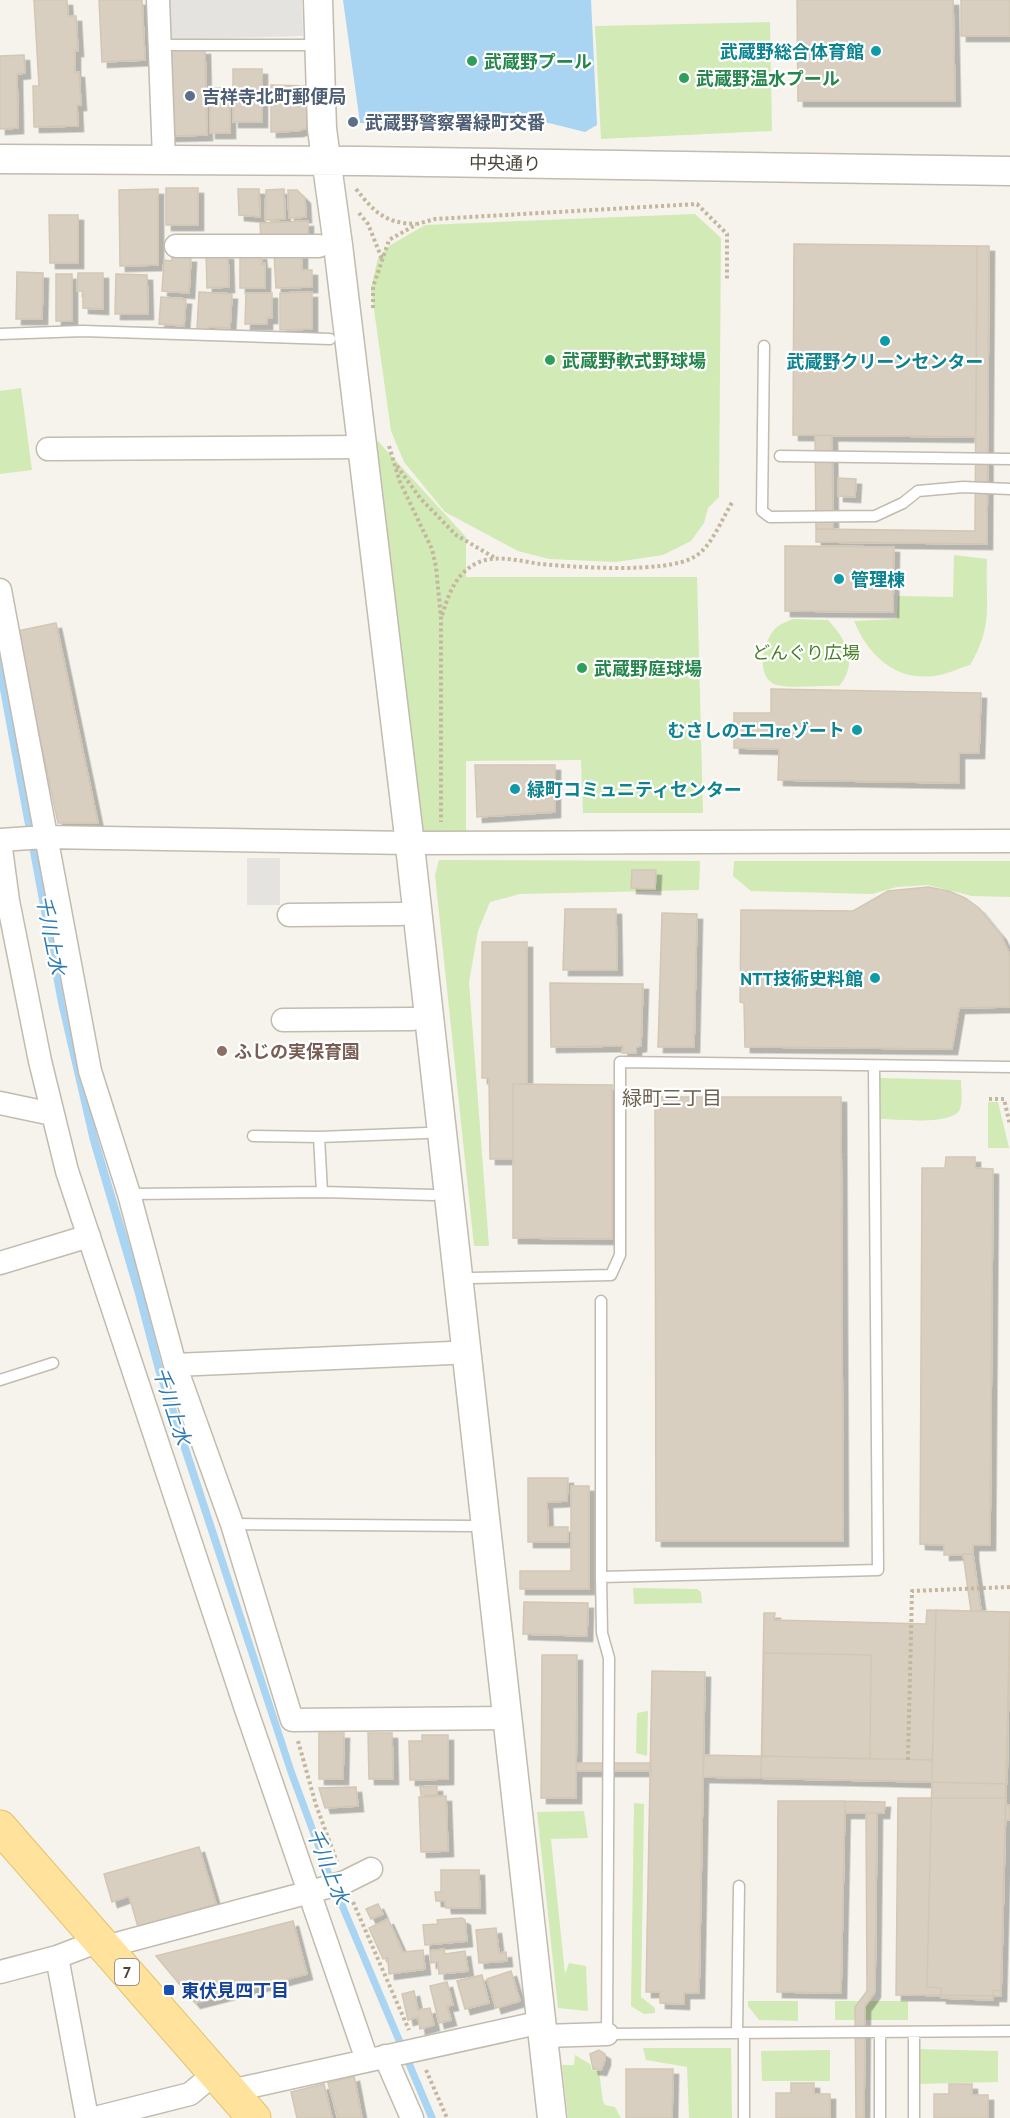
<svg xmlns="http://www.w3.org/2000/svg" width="1010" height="2118" font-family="'PT Sans','Noto Sans JP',sans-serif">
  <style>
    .green { fill: #d2eab5 }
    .parking { fill: #e5e3e0 }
    .water { fill: #a9d4f2 }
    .building { fill: #d8cfc1; stroke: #d3c7b4; stroke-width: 1.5; filter: url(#shadow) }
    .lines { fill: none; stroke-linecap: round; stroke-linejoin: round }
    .service-casing { stroke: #c2bbae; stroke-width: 13 }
    .minor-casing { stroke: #c2bbae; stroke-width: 25 }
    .tertiary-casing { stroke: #c2bbae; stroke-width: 31 }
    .primary-casing { stroke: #e6c16a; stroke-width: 35 }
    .path { stroke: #c4b79f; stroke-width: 4; stroke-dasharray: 3 3; stroke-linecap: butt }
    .service { stroke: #fff; stroke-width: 10 }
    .minor { stroke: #fff; stroke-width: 22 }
    .tertiary { stroke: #fff; stroke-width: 28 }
    .primary { stroke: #ffe39c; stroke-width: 33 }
    .culture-dot { fill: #0f9aa8; stroke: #fff; stroke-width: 2 }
    .leisure-dot { fill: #2e9e5b; stroke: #fff; stroke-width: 2 }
    .service-dot { fill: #5c6f8a; stroke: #fff; stroke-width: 2 }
    .education-dot { fill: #8d6e63; stroke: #fff; stroke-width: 2 }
    .transit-dot { fill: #1a4fb4; stroke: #fff; stroke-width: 2 }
    .labels { text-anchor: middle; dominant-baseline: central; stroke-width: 4.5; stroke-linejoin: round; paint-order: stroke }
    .shield { fill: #fff; stroke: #817c74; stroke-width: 1.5 }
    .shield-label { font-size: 16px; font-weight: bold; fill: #4b4439 }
    .culture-label { font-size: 18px; font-weight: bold; fill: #0d838f; stroke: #fff; text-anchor: end }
    .leisure-label { font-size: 18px; font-weight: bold; fill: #27864d; stroke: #fff; text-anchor: start }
    .service-label { font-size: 18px; font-weight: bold; fill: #4e5e75; stroke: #fff; text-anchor: start }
    .street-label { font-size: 18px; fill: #4b4439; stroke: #fff }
    .park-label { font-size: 18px; fill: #4a7f2a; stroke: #fff }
    .education-label { font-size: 18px; font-weight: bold; fill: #785e54; stroke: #fff; text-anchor: start }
    .transit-label { font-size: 18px; font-weight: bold; fill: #164399; stroke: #fff; text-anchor: start }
    .water-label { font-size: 20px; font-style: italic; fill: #2e7ab2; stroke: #fff }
    .neighbourhood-label { font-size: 20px; fill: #6e6250; stroke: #fff }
  </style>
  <defs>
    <filter id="shadow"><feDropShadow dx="5.5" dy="5.5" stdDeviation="0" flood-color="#0004"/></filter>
  </defs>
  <rect width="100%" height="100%" fill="#f6f3ec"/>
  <!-- green -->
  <path class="green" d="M770,22l2,109 -171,8 -6,-113z
    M695,214l26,24 -2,259 -11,11 -4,15 -13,18 -28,14 -47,7 -67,-3 -31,-8 -73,-39 -41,-50 -13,-31 -20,-143 7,-30 11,-12 36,-21z
    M21,388l11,82 -32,4v-83z
    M375,438l91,99v40h231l6,236h-120l-2,-53 -115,1v71l-47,2z
    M954,555l33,4c-2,44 7,66 -17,106 -11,3 -24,10 -36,11 -39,5 -66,-21 -80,-55l43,-2 1,-23 55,1z
    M793,619l35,1c18,19 31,43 11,66 -17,-1 -46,3 -62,-1 -23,-7 -14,-45 -1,-57 4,-4 12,-7 17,-9z
    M439,860l261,1 -1,29 -179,4 -30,8 -12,29 -9,51 20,264h-15l-39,-371z
    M734,861h276v36l-38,-1 -44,-11 -31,2 -25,7 -121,-3 -18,-15z
    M880,1078l81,2c0,9 2,21 -1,29 -7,17 -63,10 -79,10z
    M988,1102h10l11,46h-21z
    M633,1588l64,1 4,3 1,11 -68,1z
    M648,1711l-1,45 -11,-3 1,-40z
    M634,1803l10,1 -3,193 14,11v5l-11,1 -13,-8z
    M584,1811l4,27 -37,1 14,135 4,-11 17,3 2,45 -30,-3 -21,-196z
    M748,2001h50v20l-39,-1 -11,-14z
    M835,2001h73v19h-73z
    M643,2048h88l1,70h-43l-2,-51 -41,-7z
    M917,2049l81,2v31l-81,2z
    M830,2050v31h-68l-1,-30z
    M575,2055l15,9 2,6 7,1 4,31 2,3 10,2 6,11h-53l-6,-53h12z"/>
  <!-- parking -->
  <path class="parking" d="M164,0h138l1,36 -137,4z
    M247,858h33v47h-33z"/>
  <!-- water -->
  <path class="water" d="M343,0h248l6,125 -12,7 -36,-9h-189z
    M0,644l65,361 32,130 44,147 20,80 133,407 37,101 105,248h-8l-101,-239 -39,-105 -133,-404 -20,-76 -45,-153 -32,-138 -58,-313z"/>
  <!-- building -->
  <path class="building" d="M34,0h33l1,16h8l2,35h-3v21h4l2,33h-4l1,21 -44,1 -1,-41h6z
    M99,0h43l3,60 -43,2z
    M797,0h156l2,101h-157z
    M961,0h49v36h-49z
    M205,49l2,86 -38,1 -2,-86z
    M24,55l1,18 -8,1 1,54 -18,1v-73z
    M233,69h29v53h-29z
    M271,85l37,1 -1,42 -9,3 -27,1z
    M210,88h20v45h-20z
    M166,188h32v37h-32z
    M158,189v76l-38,1 -1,-76z
    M238,189h21l1,28 -21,-2z
    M284,189l1,30 -20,1 1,-30z
    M288,190h9l8,8 1,19 -17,1z
    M49,215h29v48h-28z
    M308,221v17l-47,1 -1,-16z
    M794,244l183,2 -1,191 -183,-2z
    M977,246h12l-2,298 -171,-2v-13l159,2z
    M274,253h28v17h10v17l-36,1z
    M206,254h22l1,33 -22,1z
    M261,254l1,10 3,-1v25h-25v-33z
    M172,256l19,1 -2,36 -27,-2 2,-31 8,1z
    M17,272l26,1 -1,46h-26z
    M78,273h25v36l-20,-1v-17h-6z
    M56,274h16v47h-16z
    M116,274l31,1 1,39h-33z
    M199,292l33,2 -2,34 -21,-1v3l-12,-1z
    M312,292v37l-32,1v-37z
    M246,293h26v25h-5v6h-22z
    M161,297l25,2 -2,27 -25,-2z
    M815,435h17l1,94h-17z
    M838,478l18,1 -1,18 -17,-1z
    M785,546l109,1 -1,65 -108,-1z
    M56,623l42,200h-40l-41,-192z
    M771,689l210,4 -2,60h-20v30l-181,-3 1,-31 -45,-1v-35h37z
    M475,765h80v47l-78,5z
    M632,870h24l-1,19 -24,-1z
    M928,887l21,4 16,7 14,10 22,27 9,20v52l-51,1 -7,41 -207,-2 -1,-44 -4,-1 1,-92 112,1 35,-20z
    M565,909h51l1,61h-54z
    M662,913l35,1 -3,133h-36z
    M482,942h45v142h-14v75h-23l-1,-81h-7z
    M550,983l93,1 -2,62 -5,1v6h-14l1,-7 -72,1z
    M513,1084l99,1v154l-99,-1z
    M655,1097h186l2,444h-187z
    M946,1157h29v11l18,1 -3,376h-17v9l-29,1v-10l-24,-1 2,-376h23z
    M528,1478h40l-1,23 -20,1 1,25h20v15h-40z
    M571,1486h18v103h-69v-18h51z
    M963,1554h10l8,57h-10z
    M524,1602l64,1 -1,33 -64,-2z
    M927,1610l83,2 -3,172 -246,-6 3,-165h11l-1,7 152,4z
    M936,1610l74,2 -9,379 -8,-1v10l-52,-2v-10l-14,-1z
    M764,1653l107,2 -1,104 -108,-3z
    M542,1655h35l-1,143h-35z
    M652,1671l53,1 -6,321h-15v11l-24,-1v-11h-14z
    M319,1733h25l-1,46h-24z
    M368,1733h24l1,46h-24z
    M422,1735h26v44l-38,1 -1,-39h13z
    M704,1755l228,5v22l-229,-5z
    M576,1763h75v8h-75z
    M437,1786v9h-16l-1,-8z
    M356,1787l2,19 -33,2 -6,-20z
    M446,1796l2,55 -27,1 -2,-55z
    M898,1798h108l-5,198 -105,-1z
    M778,1801h67l-4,192 -64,-1z
    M845,1801l40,1 -1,11h-39z
    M1006,1805h4v15h-5z
    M866,1813h11l-2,179 -10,14 -1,112h-8l-1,-111 12,-16z
    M199,1847l17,57 -78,23 -9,-31 -17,6 -8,-28z
    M441,1870h38l1,38h-34l-1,-7h-9l-1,-9h6z
    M378,1904l5,10 -12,5 -5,-10z
    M462,1918l3,2 2,21 -42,4 -2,-20 15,-1 -1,-4z
    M388,1919l15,33 20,-2 2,19 -36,5 -1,-16 -5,1 -14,-31z
    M293,1921l14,53 -112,29 -39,-47z
    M496,1928l3,25 7,-1 1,9 -28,2 -3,-33z
    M444,1949l1,5 20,-3 3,20 -29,3 -1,-12 -7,1 -1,-12z
    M511,1971l9,30 -24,7 -9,-29z
    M482,1975l7,28 -24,6 -8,-28z
    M447,1982l6,23 -6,1 4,14 -12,3 -9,-37z
    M414,1991l4,19 12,-2 4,17 -14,4 -2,-12 -10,3 -6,-26z
    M599,2050l6,4v6l-4,10 -8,-1 -3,-15z
    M626,2069h47l-1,49h-46z
    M354,2076l8,42h-24l-10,-35z
    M791,2083h23v11h16v24h-54v-25h15z
    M324,2084l8,34h-35l-6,-26z
    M949,2084h23v11h16v23h-54v-24h15z"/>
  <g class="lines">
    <!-- service casing -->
    <g class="service-casing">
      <path id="service" d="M161,45h158
        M0,334l83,-3 247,8
        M764,346l-2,165 8,6 105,-1 28,-13 15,-12 45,-4 47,2
        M780,456l230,3
        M253,1136l66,1
        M322,1192l-3,-55 107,-4
        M129,1194l193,-2 111,3
        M471,1278l140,-3 9,-20v-193l390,5
        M601,1301v276l1,56 7,25 -2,376 403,-3
        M0,1380l53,-17
        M232,1524l239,2
        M601,1577l277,-7 -4,-504
        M737,2033l2,-147
        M744,2118v-85
        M880,2118v-86
        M914,2118v-86"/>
    </g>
    <!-- minor casing -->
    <g class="minor-casing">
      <path id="minor" d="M158,0l6,159
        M176,246h143
        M48,449l314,-2
        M0,590l90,481 39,123 46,171 57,159 60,196 216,-2
        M0,840l45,-3 364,6 601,-2
        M0,841l8,60 32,160 27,110 179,538 121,351
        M289,915l112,-1
        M283,1020l129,-1
        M0,1103l52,11
        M0,1263l89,-27
        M175,1365l276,-12
        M105,1947l205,-55 35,-10 26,-13
        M0,1972l57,-15
        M544,2036l63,-2
        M385,2056l27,62
        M230,2091l312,-69
        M87,2118l-30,-161 42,-16
        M95,2118l95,-24 25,-21"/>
    </g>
    <!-- tertiary casing -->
    <g class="tertiary-casing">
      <path id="tertiary" d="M318,0l4,129 16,116 70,583 144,1290
        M0,159l362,2 648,10"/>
    </g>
    <!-- primary casing -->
    <g class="primary-casing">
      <path id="primary" d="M0,1827l254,291"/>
    </g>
    <!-- path -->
    <path class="path" d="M356,189c19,24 29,34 60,35
      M359,213l9,11 14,35
      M373,308v-21l16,-47 28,-16 18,-5 262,-15 30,30v46
      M389,446l11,36 32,67 4,18 5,51v204
      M397,466l23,32 36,37 39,23
      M442,615c7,-21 13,-41 35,-52 18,-9 43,-2 63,1 34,3 126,10 154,-7 18,-10 28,-39 39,-56
      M989,1099h15l6,26
      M298,1741l18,64 21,57
      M908,1760l4,-169 98,-4
      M353,1902l56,128
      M426,2070l21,48"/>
    <!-- service -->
    <use href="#service" class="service"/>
    <!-- minor -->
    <use href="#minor" class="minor"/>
    <!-- tertiary -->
    <use href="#tertiary" class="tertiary"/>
    <!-- primary -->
    <use href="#primary" class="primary"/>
  </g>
  <!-- markers -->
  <g class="culture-dot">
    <circle cx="876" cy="51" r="6"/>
    <circle cx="885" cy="341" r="6"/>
    <circle cx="839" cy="579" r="6"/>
    <circle cx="857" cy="730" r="6"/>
    <circle cx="515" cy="789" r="6"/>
    <circle cx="875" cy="978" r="6"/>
  </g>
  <g class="leisure-dot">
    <circle cx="472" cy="61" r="6"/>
    <circle cx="684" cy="78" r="6"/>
    <circle cx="550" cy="360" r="6"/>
    <circle cx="582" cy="668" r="6"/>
  </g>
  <g class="service-dot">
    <circle cx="190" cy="96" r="6"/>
    <circle cx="353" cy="122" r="6"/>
  </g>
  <circle class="education-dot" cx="222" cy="1051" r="6"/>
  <rect class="transit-dot" x="163" y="1984" width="12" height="12" rx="3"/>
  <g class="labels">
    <!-- shield labels -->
    <rect class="shield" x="115" y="1959" width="24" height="26" rx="4.5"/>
    <g class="shield-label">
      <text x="127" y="1972">7</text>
    </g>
    <!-- culture labels -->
    <g class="culture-label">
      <text x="864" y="51">武蔵野総合体育館</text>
      <text x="885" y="361" text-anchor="middle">武蔵野クリーンセンター</text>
      <text x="851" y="579" text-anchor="start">管理棟</text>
      <text x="845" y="730">むさしのエコreゾート</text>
      <text x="527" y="789" text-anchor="start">緑町コミュニティセンター</text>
      <text x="863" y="978">NTT技術史料館</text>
    </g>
    <!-- leisure labels -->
    <g class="leisure-label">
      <text x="484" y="61">武蔵野プール</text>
      <text x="696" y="78">武蔵野温水プール</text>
      <text x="562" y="360">武蔵野軟式野球場</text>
      <text x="594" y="668">武蔵野庭球場</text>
    </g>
    <!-- service labels -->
    <g class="service-label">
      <text x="202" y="96">吉祥寺北町郵便局</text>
      <text x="365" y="122">武蔵野警察署緑町交番</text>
    </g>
    <!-- street labels -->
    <g class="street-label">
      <text transform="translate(505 163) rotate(1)">中央通り</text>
    </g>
    <!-- park labels -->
    <g class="park-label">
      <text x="806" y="652">どんぐり広場</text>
    </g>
    <!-- education labels -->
    <g class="education-label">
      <text x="234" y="1051">ふじの実保育園</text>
    </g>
    <!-- transit labels -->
    <g class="transit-label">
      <text x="181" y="1990">東伏見四丁目</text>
    </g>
    <!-- water labels -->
    <g class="water-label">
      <text transform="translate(51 935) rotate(79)">千川上水</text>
      <text transform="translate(172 1406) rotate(72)">千川上水</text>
      <text transform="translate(328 1866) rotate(68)">千川上水</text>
    </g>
    <!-- neighbourhood labels -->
    <g class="neighbourhood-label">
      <text x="672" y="1098">緑町三丁目</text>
    </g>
  </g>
</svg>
